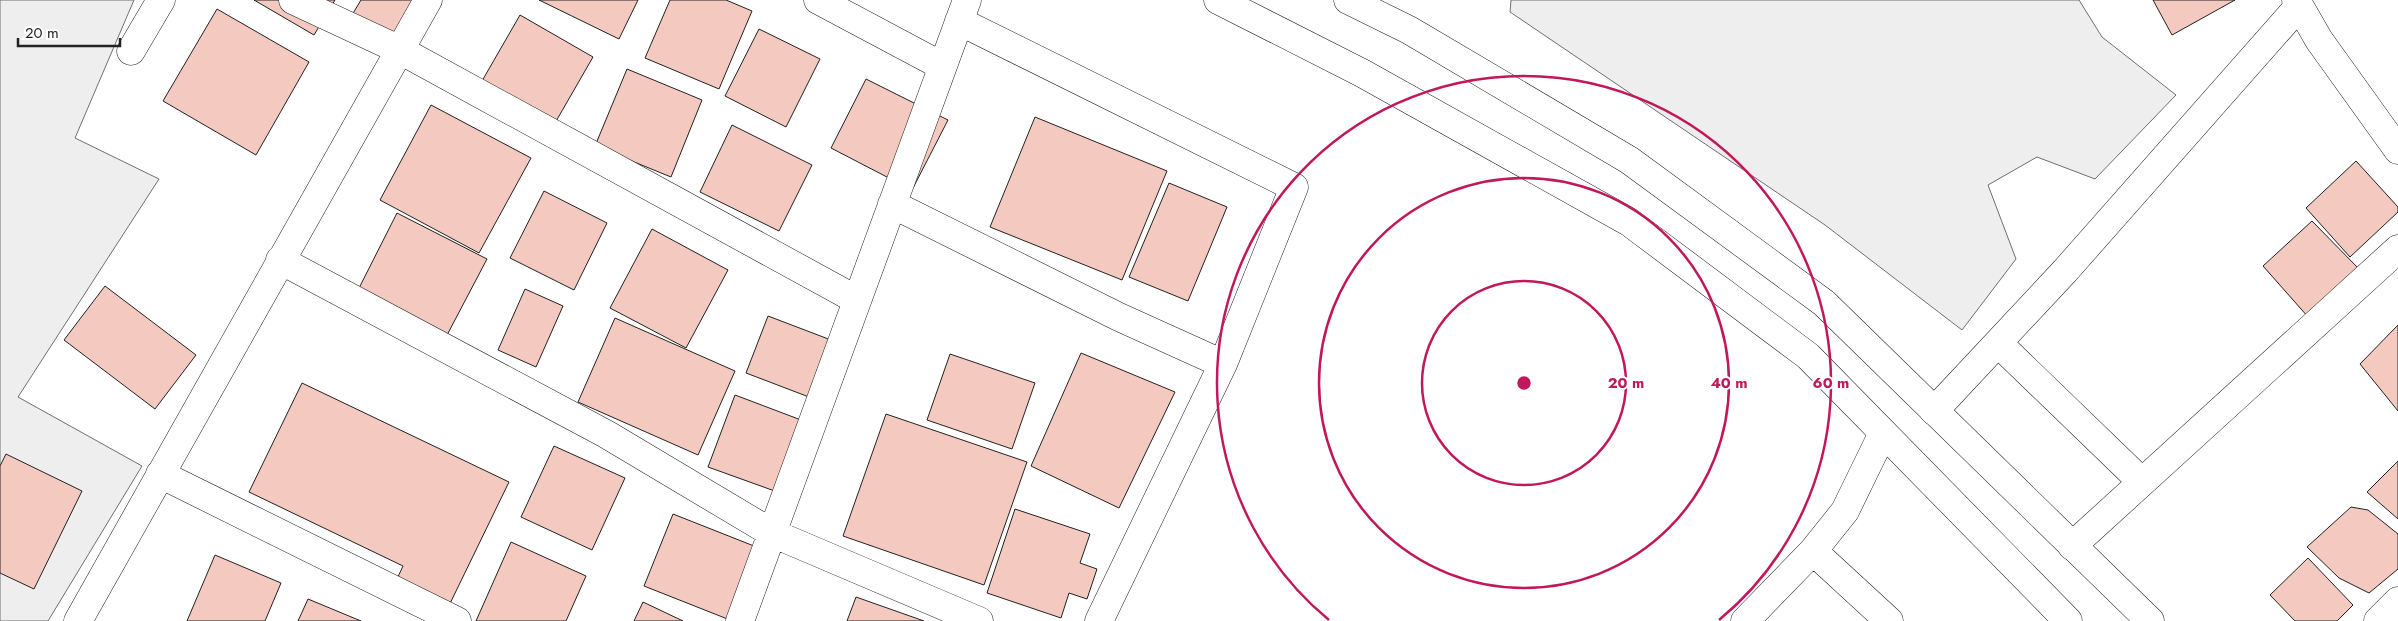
<svg xmlns="http://www.w3.org/2000/svg" width="2398" height="621" font-family="Jost,sans-serif">
  <style>
    .green { fill: #eee; stroke: #6f6f6f }
    .building { fill: #f3c9c0; stroke: #222 }
    .lines { fill: none; stroke-linecap: round; stroke-linejoin: round }
    .street-casing { stroke: #222; stroke-width: 29 }
    .secondary-casing { stroke: #222; stroke-width: 29 }
    .street { stroke: #fff; stroke-width: 28 }
    .secondary { stroke: #fff; stroke-width: 28 }
    .ring { fill: none; stroke: #c2185b; stroke-width: 2.5 }
    .centre { fill: #c2185b; stroke: #fff; stroke-width: 2.5 }
    .ring-label { font-size: 15px; text-anchor: middle; font-weight: bold; fill: #c2185b; stroke: #fff; stroke-width: 4; stroke-linejoin: round; paint-order: stroke }
  </style>
  <rect width="100%" height="100%" fill="#fff"/>
  <!-- green -->
  <path class="green" d="M0,0h134l-59,138 84,41 -141,218 124,69 -94,155h-48z
    M1511,0h568l23,37 74,58 -81,84 -58,-22 -49,28 28,74 -54,71 -137,-105 -315,-213z"/>
  <!-- building -->
  <path class="building" d="M254,0h81l-21,35z
    M361,0h78l-30,49 -57,-34z
    M539,0h99l-19,39z
    M670,0h56l26,11 -33,78 -74,-31z
    M2153,0h82l-63,35z
    M217,9l92,53 -53,93 -93,-54z
    M520,15l73,42 -38,66 -73,-42z
    M759,29l61,30 -34,68 -61,-31z
    M627,69l75,31 -31,77 -76,-31z
    M866,79l82,41 -36,70 -81,-42z
    M431,105l100,53 -52,95 -99,-53z
    M1035,117l132,54 -45,109 -132,-53z
    M732,125l80,40 -33,66 -79,-39z
    M2356,161l42,46v5l-48,45 -44,-49z
    M1169,183l58,24 -39,94 -59,-24z
    M544,191l63,32 -33,67 -64,-32z
    M397,213l90,46 -41,78 -89,-45z
    M2312,221l48,49 -51,48 -46,-52z
    M652,229l76,41 -42,78 -76,-40z
    M105,286l91,69 -41,54 -91,-69z
    M525,289l38,17 -27,61 -38,-17z
    M768,316l63,24 -22,57 -63,-24z
    M615,318l120,53 -37,84 -120,-53z
    M2398,325v86l-38,-47z
    M1081,353l94,39 -56,116 -88,-42z
    M950,354l85,29 -23,66 -85,-29z
    M302,383l207,99 -67,138 -52,-26 13,-28 -154,-74z
    M735,395l74,28 -26,71 -75,-27z
    M886,414l141,48 -43,123 -141,-49z
    M554,446l71,32 -33,72 -71,-33z
    M6,454l76,37 -48,98 -34,-16v-107z
    M2398,461v58l-31,-27z
    M2351,507l17,3 30,24v35l-29,24 -30,-15 -32,-31z
    M1015,509l75,25 -10,29 17,6 -10,30 -18,-6 -8,25 -74,-25z
    M673,514l86,34 -29,72 -86,-34z
    M511,542l75,34 -20,45h-90z
    M215,555l66,28 -16,38h-78z
    M2308,558l45,47 -16,16h-42l-25,-26z
    M856,597l68,24h-77z
    M308,599l53,22h-63z
    M643,602l40,19h-49z"/>
  <g class="lines">
    <!-- street casing -->
    <g class="street-casing">
      <path id="street" d="M293,0l107,50 457,250
        M818,0l124,66
        M2296,0l23,40 79,110
        M959,21l335,166 -71,177 -124,257
        M131,51l30,-51
        M892,204l227,113 104,47
        M280,260l326,174 166,99 207,88
        M1998,343l144,139
        M1934,411l131,-140 234,-265
        M160,474l297,147
        M2072,546l326,-297
        M1813,551l76,70
        M78,621l350,-621
        M740,621l227,-621
        M1745,621l68,-70 32,-40 38,-78
        M2378,621l20,-20"/>
    </g>
    <!-- secondary casing -->
    <g class="secondary-casing">
      <path id="secondary" d="M1218,0l144,73 267,149 179,134 260,265
        M1348,0l61,30 220,130 195,143 326,318"/>
    </g>
    <!-- street -->
    <use href="#street" class="street"/>
    <!-- secondary -->
    <use href="#secondary" class="secondary"/>
  </g>
  <!-- distance rings -->
  <g class="ring">
    <circle cx="1524" cy="383" r="102"/>
    <circle cx="1524" cy="383" r="205"/>
    <path d="M1329 620A307 307 0 1 1 1719 620"/>
  </g>
  <circle cx="1524" cy="383" r="8" class="centre"/>
  <g class="ring-label">
    <text x="1626" y="388">20 m</text>
    <text x="1729" y="388">40 m</text>
    <text x="1831" y="388">60 m</text>
  </g>
  <!-- scale -->
  <path d="M18 38v8h102v-8" fill="none" stroke="#222222" stroke-width="2.5"/>
  <text x="25" y="38" font-size="15" fill="#222222" stroke="#ffffff" stroke-width="4" paint-order="stroke">20 m</text>
</svg>
